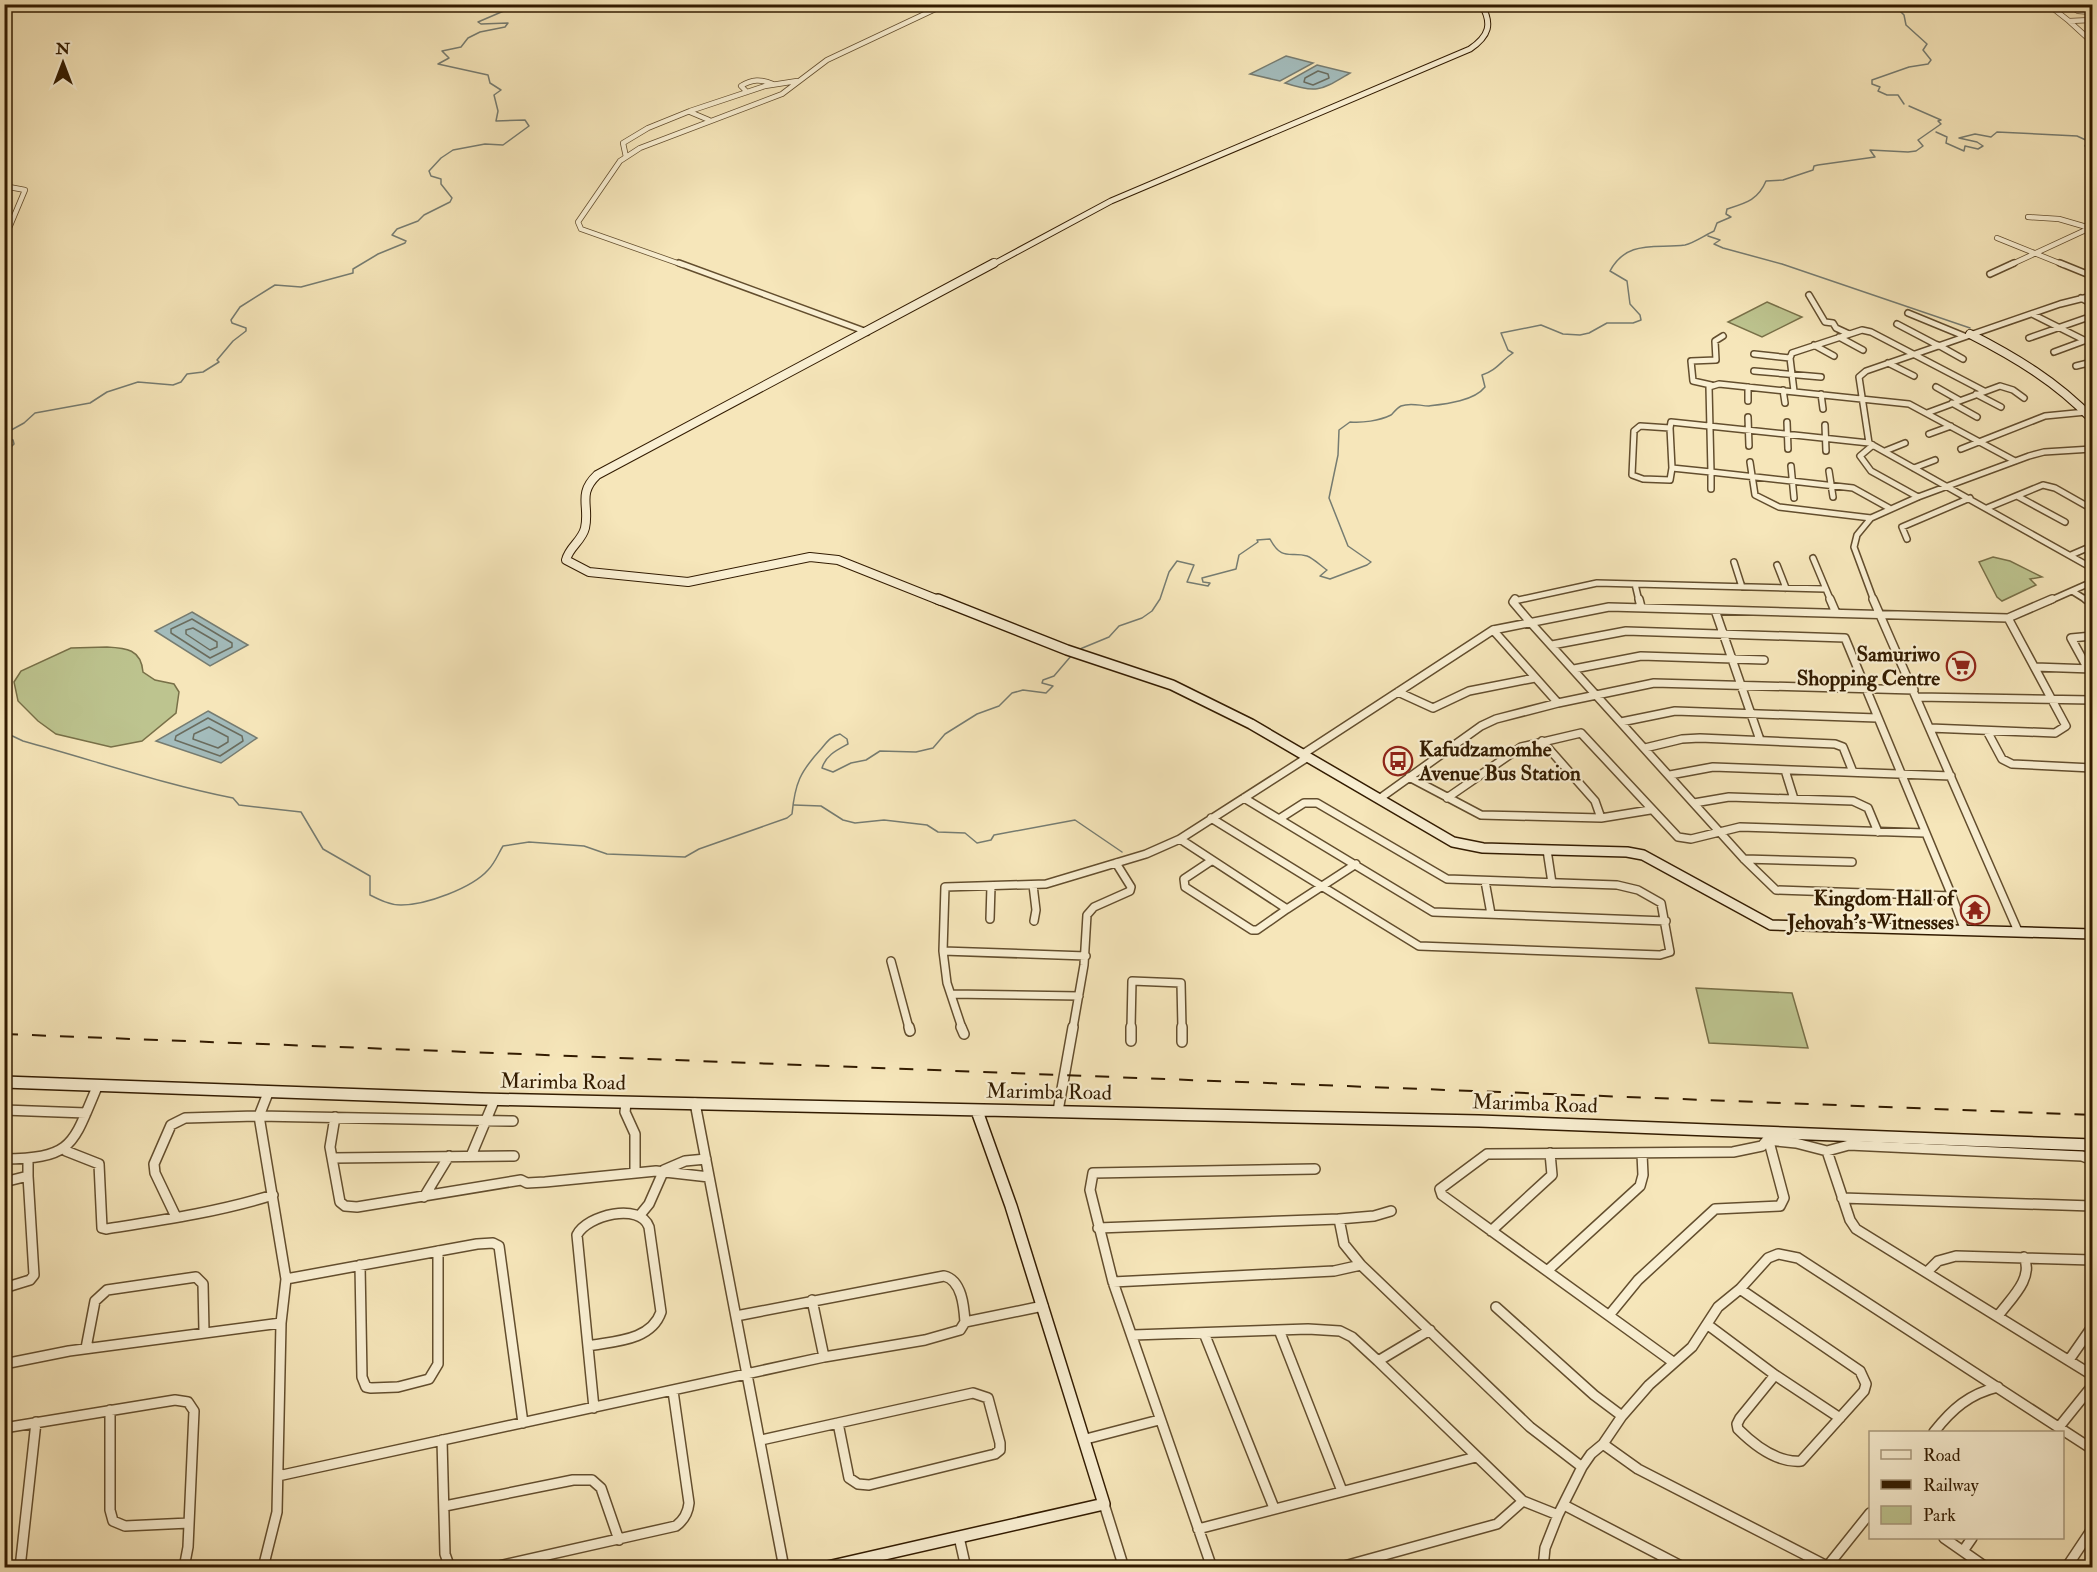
<svg xmlns="http://www.w3.org/2000/svg" width="2097" height="1572" font-family="'IM FELL Double Pica',serif">
  <style>
    .green { fill: #bdc48f; stroke: #787048; stroke-width: 1.5 }
    .water { fill: #a3bcbc; stroke: #767c71; stroke-width: 1.5 }
    .lines { fill: none; stroke-linecap: round; stroke-linejoin: round }
    .shore { stroke: #6a6c5e; stroke-width: 1.5 }
    .stream { stroke: #767c71; stroke-width: 1.5 }
    .street-far3-casing { stroke: #634e2e; stroke-width: 6 }
    .street-far2-casing { stroke: #634e2e; stroke-width: 8 }
    .street-far1-casing { stroke: #634e2e; stroke-width: 10 }
    .street-casing { stroke: #634e2e; stroke-width: 12 }
    .secondary-far3-casing { stroke: #321b00; stroke-width: 7 }
    .secondary-far2-casing { stroke: #321b00; stroke-width: 10 }
    .secondary-far1-casing { stroke: #321b00; stroke-width: 12 }
    .secondary-casing { stroke: #321b00; stroke-width: 14 }
    .street-far3 { stroke: #f9efd2; stroke-width: 4.5 }
    .street-far2 { stroke: #f9efd2; stroke-width: 5 }
    .street-far1 { stroke: #f9efd2; stroke-width: 7 }
    .street { stroke: #f9efd2; stroke-width: 9 }
    .secondary-far3 { stroke: #f9efd2; stroke-width: 5 }
    .secondary-far2 { stroke: #f9efd2; stroke-width: 8 }
    .secondary-far1 { stroke: #f9efd2; stroke-width: 9 }
    .secondary { stroke: #f9efd2; stroke-width: 11 }
    .rail { stroke: #321b00; stroke-width: 2; stroke-dasharray: 14 14; stroke-linecap: butt }
    .labels { text-anchor: middle; dominant-baseline: central; stroke-width: 4.5; stroke-linejoin: round; paint-order: stroke }
    .poi-label { font-size: 21px; font-weight: bold; fill: #321b00; stroke: #f9efd2; text-anchor: end }
    .street-label { font-size: 21px; fill: #321b00; stroke: #f9efd2 }
  </style>
  <rect width="100%" height="100%" fill="#f6e6ba"/>
  <filter id="stains"><feTurbulence type="fractalNoise" baseFrequency=".00333" numOctaves="4"/><feColorMatrix values="0 0 0 0 .2 0 0 0 0 .09 0 0 0 0 .02 0 0 0 .5 -.17"/></filter>
  <radialGradient id="worn" r=".72"><stop offset=".6" stop-color="#630" stop-opacity="0"/><stop offset="1" stop-color="#630" stop-opacity=".3"/></radialGradient>
  <!-- green -->
  <path class="green" d="M1767,302l35,15 -40,20 -34,-15z
    M1993,557l17,4 32,16 -12,2 6,6 -34,16 -5,-4 -18,-35z
    M107,647c19,1 34,2 36,25l12,8 19,4 5,8 -3,21 -34,28 -31,6 -55,-13 -18,-13 -20,-20 -4,-19 7,-11 50,-23z
    M1696,988l96,5 16,55 -99,-5z"/>
  <!-- water -->
  <path class="water" d="M1286,56l27,7 -33,18 -30,-7z
    M1317,65l33,8c-29,17 -32,21 -65,10z
    M192,612l56,33 -38,21 -55,-35z
    M208,711l49,27 -36,25 -65,-22z"/>
  <g class="lines">
    <!-- shore -->
    <path class="shore" d="M1318,71l10,3 1,4 -16,7 -9,-3 1,-4z
      M192,619l40,24v4l-22,11 -39,-25v-4z
      M193,628l24,14v5l-7,3 -24,-16v-4z
      M208,718l34,18 1,5 -23,15 -45,-16 1,-4z
      M209,727l19,10v5l-10,6 -25,-9 1,-5z"/>
    <!-- stream -->
    <path class="stream" d="M1893,4l11,11 2,10 21,19 -4,6 8,10 -3,4 -19,3 -37,13v4l8,3 -2,4 9,4h11l6,9
      M1936,132l11,5 -1,6 18,8 1,-5 13,3 5,-3 -6,-4 -18,-4 16,-4 16,3 6,-5 80,4 11,5 -3,5 7,2
      M1708,236l12,4 -6,4 9,4 59,16 188,64
      M4,434l20,-11 11,-10 55,-10 17,-11 31,-10 35,3 8,-3 6,-8 16,-2 16,-10 -2,-2 16,-19 13,-10v-3l-14,-5 -1,-3 9,-13 35,-22 26,2 52,-14v-4l25,-15 27,-11 1,-2 -14,-6 5,-6 21,-8 6,-6 26,-13 2,-4 -11,-14v-5l-10,-3 -2,-5 12,-13 12,-8 32,-6 18,1 26,-19 -4,-6 -29,1 2,-10 -4,-16 7,-5 -11,-7 -2,-8 -50,-11 11,-6 -7,-7 19,-4 7,-9 12,-6 25,-5 3,-4 -27,1 -3,-2 28,-12 -28,-2 -8,-4
      M4,437l9,3 1,4 -10,10
      M1080,649l29,-12 10,-11 23,-8 10,-7 8,-12 9,-27 8,-11 17,4 -7,17 21,4 2,-3 -7,-1 -1,-4 34,-9 3,-14 19,-13 -1,-2 13,-1c12,23 21,12 37,17 6,2 14,10 20,14l-7,6 10,3 37,-14 4,-3 -23,-16 -19,-48 9,-43 1,-25 11,-8c12,1 29,-1 41,-7 3,-3 6,-7 10,-9 10,-4 19,0 28,0 17,-2 45,-5 56,-19l-3,-12c14,-4 19,-14 31,-22l-5,-3 -7,-17 40,-8 22,9 17,1 9,-2 18,-10h26l8,-3 -1,-5 -10,-11 -3,-23 -17,-10c17,-32 46,-22 75,-26 9,-2 20,-10 29,-14l3,-8 14,-6 -5,-3 1,-5c19,-6 31,-9 39,-28l17,-1 30,-10 1,-4 4,-1 57,-8 -5,-7 38,2 8,-1 7,-5 -5,-6 23,-16 -3,-3 3,-1 -32,-14
      M4,705v8
      M4,732l19,9c70,19 139,43 210,57l6,7 62,7 22,37 47,27v19c10,5 20,10 31,10 25,0 71,-17 87,-35 7,-7 10,-16 15,-24l26,-4 55,4 23,8 78,3 14,-8 88,-31 5,-4c3,-31 8,-42 29,-65 6,-7 10,-13 19,-15l7,5 1,5c-11,6 -22,11 -26,24l11,4 18,-9 15,-3 14,-9 36,1 17,-4 12,-14 32,-20 22,-8 13,-13 11,-3 23,3 7,-7 -11,-3 1,-3 11,-4 17,-20
      M794,805l27,1 22,14 12,3 29,-3 43,5 11,7 27,1 12,10 14,-3 3,-5 81,-15 47,32"/>
    <!-- street-far3 casing -->
    <g class="street-far3-casing">
      <path id="street-far3" d="M2050,6l40,-2
        M2050,6l19,15
        M2070,6l8,5 14,1
        M2092,20l-23,1 23,21
        M747,92l-6,-6c11,-7 20,-7 32,-2
        M690,112l19,8
        M626,157l-3,-14 25,-15 42,-17 75,-25 32,-5
        M4,186l21,4 -21,50
        M2028,217l31,2 31,9
        M1997,238l67,27
        M683,265l-102,-36 -3,-7 42,-61 20,-13 142,-54 45,-34 119,-56
        M2010,265l80,-37"/>
    </g>
    <!-- street-far2 casing -->
    <g class="street-far2-casing">
      <path id="street-far2" d="M679,263l188,69
        M2060,263l32,13
        M1990,274l24,-11
        M1809,295l16,27 8,1 3,5 13,6
        M2092,296l-32,8 -194,67 -7,6 10,66 223,125
        M2081,298l11,6
        M1908,313l56,23
        M2032,314l60,30
        M1897,324l40,21
        M1839,337l24,13
        M2029,338l63,-22
        M1814,345l20,11
        M1938,345l25,14
        M2054,352l38,-14
        M1754,354l36,4
        M1888,363l26,13
        M2076,366l16,-4
        M1754,371l67,6
        M1711,385l-18,-4 -2,-20 25,-1 -1,-19 8,-5
        M1748,387v14
        M1936,387l23,13
        M1783,390l2,13
        M1794,391l-4,-33 2,-5 70,-23 9,2 113,59
        M1821,394l2,15
        M1976,394l25,13
        M1952,403l25,14
        M1927,413l73,-27 13,4 11,8
        M1748,417l1,29
        M1787,422l1,27
        M1825,425l1,26
        M1640,426l30,2 2,40 -2,12 -27,-1 -11,-4 2,-44z
        M1670,428l1,-6 198,21
        M1929,434l22,-8
        M1873,445l-13,11 11,15 47,26
        M1961,449l84,-33 41,-4
        M1885,451l20,-8
        M1750,462l5,33 24,12 92,11
        M1791,466l3,32
        M1672,468l39,4v17
        M1914,468l21,-8
        M1829,471l4,26
        M2017,496l48,26
        M1889,508l-36,-20 -142,-16 -2,-85 10,-3 190,20 106,57
        M1987,508l56,-23 12,3 37,21
        M1907,539l-5,-12 68,-29
        M2071,555l21,-9
        M1813,558l18,43
        M1734,562l8,25
        M1777,565l9,23
        M1635,584l4,17
        M2072,591l16,10
        M1514,601l83,-18 228,6
        M1874,601l-20,-54 3,-12 14,-17 47,-21 111,-41 15,-4 48,-3
        M2049,601l43,-19"/>
    </g>
    <!-- street-far1 casing -->
    <g class="street-far1-casing">
      <path id="street-far1" d="M1515,599l-2,3 17,20 214,237 32,31 176,6 -107,-258 -219,-7 -74,14
        M1639,599l2,8
        M1830,599l6,14
        M1873,599l145,332
        M2086,599l6,4
        M1715,610l45,130
        M1493,630l65,73
        M2035,667l57,2
        M1574,669l67,-13 123,4
        M2088,669l-17,-31 21,-2
        M1398,692l35,16 36,-17 66,-13
        M1917,697l175,3
        M1621,722l54,-11 202,7
        M1930,728l125,5 11,-7 -58,-108
        M1987,731l15,28 10,5 80,4
        M1542,741l53,60 6,17
        M1645,748l37,-9 18,-1 135,6 8,3 10,25
        M1303,754l190,-124 116,-23 399,11 44,-19
        M1785,770l9,29
        M1670,775l43,-8 238,9
        M1409,777l72,38 120,3 49,-8
        M1447,798l74,-51 60,-14 97,104 13,2 49,-12 185,6
        M1379,799l102,-73 15,-7 62,-16 96,-20 260,7
        M1694,803l35,-6 124,4 15,7 10,24
        M1211,818l208,128 241,9 10,-3 -9,-49 -23,-13 -21,-5 -170,-6 -130,-76h-13l-25,16 -35,-21
        M1279,819l154,93 233,9
        M1180,839l107,70 69,-45
        M1547,850l5,33
        M1744,859l108,3
        M1211,861l-27,18 1,8 67,43h5l30,-21
        M1485,881l6,33
        M1033,885l3,25 -2,11
        M1952,896l13,35
        M990,919l1,-33
        M943,951l4,32 15,45
        M1086,956l-143,-5 2,-64 101,-3 100,-30 34,-15 128,-82
        M891,961l18,67
        M951,994l128,2
        M1073,1028l11,-63 3,-50 7,-8 36,-16 1,-4 -15,-24
        M1131,1028l1,-47 49,2 1,45"/>
    </g>
    <!-- street casing -->
    <g class="street-casing">
      <path id="street" d="M909,1027l1,4
        M961,1027l3,7
        M1182,1027v15
        M1131,1041v-14
        M626,1103l-1,9 10,22v39
        M695,1103l89,465
        M4,1110l82,3
        M1058,1111l15,-84
        M335,1117l-5,30 10,55 5,4 12,1 164,-27 6,3 18,-1 111,-11 53,6
        M66,1151l33,13 3,64 4,1c57,-9 112,-17 167,-34
        M1827,1151l23,69 6,9 236,146
        M471,1156l23,-55
        M333,1158l181,-2
        M4,1159c69,-1 68,-13 93,-72
        M4,1182l24,-6v-17
        M424,1197l25,-41
        M1842,1198l250,8
        M640,1215l9,-11 15,-34 21,-9 21,-2
        M176,1217l-21,-44 -1,-9 17,-39 14,-7 74,-2 254,5
        M1339,1219l5,25 17,21 169,162 52,40
        M1098,1228l241,-9 35,-3 17,-5
        M1491,1231l61,-56 -2,-22
        M360,1265l2,112 4,10 5,1 27,-1 31,-8 9,-15v-113
        M1547,1271l93,-85 3,-11 -1,-21
        M1927,1272l11,-11 18,-5 136,4
        M286,1279l191,-35 16,-1 6,3 24,177
        M1113,1282l221,-11 27,-6
        M4,1288l26,-8 4,-5 -6,-99
        M1740,1289l120,82 6,13 -2,7 -63,70c-24,2 -47,-16 -63,-32l-1,-5 3,-6 35,-43
        M812,1300l12,57
        M1496,1307l98,88 28,21
        M1611,1313l27,-33 77,-71 65,-3 4,-8 -16,-60
        M1998,1316c12,-17 36,-37 26,-59
        M965,1322l78,-16
        M1708,1325l67,50 65,43
        M1279,1330l63,161
        M1204,1333l70,175
        M1133,1335l175,-6 32,2 12,6 26,24 145,140 35,14
        M588,1346c26,-5 63,-5 73,-34l-12,-85c-9,-25 -62,-12 -72,8l17,173
        M86,1348l9,-47 12,-11 89,-13 7,7 1,47
        M2069,1360l23,-33
        M1378,1361l52,-31
        M1673,1362l-231,-167 -2,-6 47,-35 246,-2 29,-6 5,-6 29,3 31,8 22,-6 233,11 10,4
        M4,1364l65,-13 212,-28
        M973,1393l15,5 12,45v7l-5,4 -126,31 -11,-1 -9,-6 -11,-55z
        M110,1410v100l3,11 12,5 64,-3
        M2059,1427l33,-41
        M4,1428l171,-28 13,2 6,9 -6,136 -4,21
        M1934,1432c18,-23 35,-38 64,-45
        M1086,1439l73,-19
        M442,1440l3,114 5,14
        M761,1440l77,-17
        M1603,1444l35,25 189,97
        M278,1476l546,-119 101,-17 35,-10 5,-8c-1,-15 -3,-42 -21,-46l-208,40
        M1104,1504l20,64
        M1564,1505l121,63
        M445,1506l128,-26h19l9,8 18,52
        M1198,1529l278,-72
        M959,1537l7,31
        M1944,1538l43,30
        M1963,1551l9,-13
        M20,1568l16,-146
        M263,1568l14,-56 4,-189 5,-44 -27,-163 9,-23
        M490,1568l186,-42c8,-6 12,-13 13,-23l-16,-112
        M1212,1568l-99,-286 -23,-92 3,-17 222,-4
        M1337,1568l160,-44 26,-23
        M1543,1568l2,-20 13,-33 24,-48 9,-13 12,-10 19,-28 27,-31 43,-38 26,-40 22,-18 28,-31 10,-4 20,4 294,191
        M1826,1568l44,-55
        M2066,1568l26,-39"/>
    </g>
    <!-- secondary-far3 casing -->
    <g class="secondary-far3-casing">
      <path id="secondary-far3" d="M992,265l119,-64 359,-152c19,-13 23,-25 11,-45"/>
    </g>
    <!-- secondary-far2 casing -->
    <g class="secondary-far2-casing">
      <path id="secondary-far2" d="M1970,334c45,23 87,48 122,85
        M941,601l-103,-41 -28,-3 -122,25 -99,-10 -23,-12c3,-13 16,-19 19,-32 5,-22 -8,-34 12,-53l397,-212"/>
    </g>
    <!-- secondary-far1 casing -->
    <g class="secondary-far1-casing">
      <path id="secondary-far1" d="M938,599l129,51 105,35 79,39 202,118 30,6 144,4 16,3 128,70 321,9"/>
    </g>
    <!-- secondary casing -->
    <g class="secondary-casing">
      <path id="secondary" d="M4,1082l477,17 998,22 613,24
        M823,1568l281,-64 -93,-298 -34,-95"/>
    </g>
    <!-- street-far3 -->
    <use href="#street-far3" class="street-far3"/>
    <!-- street-far2 -->
    <use href="#street-far2" class="street-far2"/>
    <!-- street-far1 -->
    <use href="#street-far1" class="street-far1"/>
    <!-- street -->
    <use href="#street" class="street"/>
    <!-- secondary-far3 -->
    <use href="#secondary-far3" class="secondary-far3"/>
    <!-- secondary-far2 -->
    <use href="#secondary-far2" class="secondary-far2"/>
    <!-- secondary-far1 -->
    <use href="#secondary-far1" class="secondary-far1"/>
    <!-- secondary -->
    <use href="#secondary" class="secondary"/>
    <!-- rail -->
    <path class="rail" d="M4,1034l2088,81"/>
  </g>
  <!-- icons -->
  <defs>
    <g id="supermarket-ring" transform="scale(1.5)"><circle r="9.5" fill="#f9efd2" stroke="#8f2418" stroke-width="1.5"/><path d="M-6-5.5h2.5l.6 2H6L4.5 2H-2.5L-4.4-4H-6ZM-1.5 3.2a1.3 1.3 0 1 0 .1 0ZM3 3.2a1.3 1.3 0 1 0 .1 0Z" fill="#8f2418"/></g>
    <g id="bus-ring" transform="scale(1.5)"><circle r="9.5" fill="#f9efd2" stroke="#8f2418" stroke-width="1.5"/><path d="M-5-6H5V4H4V6H2V4H-2V6H-4V4H-5ZM-3.5-4V0h7V-4ZM-3.5 1.2v1.5H-2V1.2ZM2 1.2v1.5H3.5V1.2Z" fill="#8f2418"/></g>
    <g id="temple-ring" transform="scale(1.5)"><circle r="9.5" fill="#f9efd2" stroke="#8f2418" stroke-width="1.5"/><path d="M0-6L5-2H3V0L6.5 2.5H4V6H1.5V3h-3V6H-4V2.5H-6.5L-3 0V-2H-5Z" fill="#8f2418"/></g>
  </defs>
  <g fill-rule="evenodd">
    <use href="#supermarket-ring" x="1961" y="666"/>
    <use href="#bus-ring" x="1398" y="761"/>
    <use href="#temple-ring" x="1975" y="910"/>
  </g>
  <g class="labels">
    <!-- poi labels -->
    <g class="poi-label">
      <text x="1940" y="654">Samuriwo<tspan x="1940" dy="24">Shopping Centre</tspan></text>
      <text x="1419" y="749" text-anchor="start">Kafudzamomhe<tspan x="1419" dy="24">Avenue Bus Station</tspan></text>
      <text x="1954" y="898">Kingdom Hall of<tspan x="1954" dy="24">Jehovah's Witnesses</tspan></text>
    </g>
    <!-- street labels -->
    <g class="street-label">
      <text transform="translate(563 1082) rotate(1)">Marimba Road</text>
      <text transform="translate(1049 1092) rotate(1)">Marimba Road</text>
      <text transform="translate(1535 1104) rotate(2)">Marimba Road</text>
    </g>
  </g>
  <!-- margin -->
  <rect width="2097" height="1572" fill="none" stroke="#f6e6ba" stroke-width="24"/>
  <rect x="6" y="6" width="2085" height="1560" fill="none" stroke="#321b00" stroke-width="3"/>
  <rect x="12" y="12" width="2073" height="1548" fill="none" stroke="#321b00" stroke-width="1.5"/>
  <!-- legend -->
  <rect x="1869" y="1431" width="195" height="108" fill="#f9efd2" stroke="#a99a7e" stroke-width="1.5"/>
  <rect x="1881" y="1450" width="30" height="9" fill="#f9efd2" stroke="#a99a7e" stroke-width="1.5"/>
  <text x="1923" y="1461" font-size="18" fill="#321b00">Road</text>
  <rect x="1881" y="1480" width="30" height="9" fill="#321b00" stroke="#a99a7e" stroke-width="1.5"/>
  <text x="1923" y="1491" font-size="18" fill="#321b00">Railway</text>
  <rect x="1881" y="1506" width="30" height="18" fill="#bdc48f" stroke="#a99a7e" stroke-width="1.5"/>
  <text x="1923" y="1521" font-size="18" fill="#321b00">Park</text>
  <!-- north arrow -->
  <g transform="translate(63 63)" stroke="#f9efd2" stroke-width="4.5" paint-order="stroke">
  <path d="M0-4.5L10 22L0 15L-10 22Z" fill="#321b00"/>
  <text y="-9" font-size="16" font-weight="bold" text-anchor="middle" fill="#321b00">N</text>
  </g>
  <rect width="100%" height="100%" filter="url(#stains)"/>
  <rect width="100%" height="100%" fill="url(#worn)"/>
</svg>
